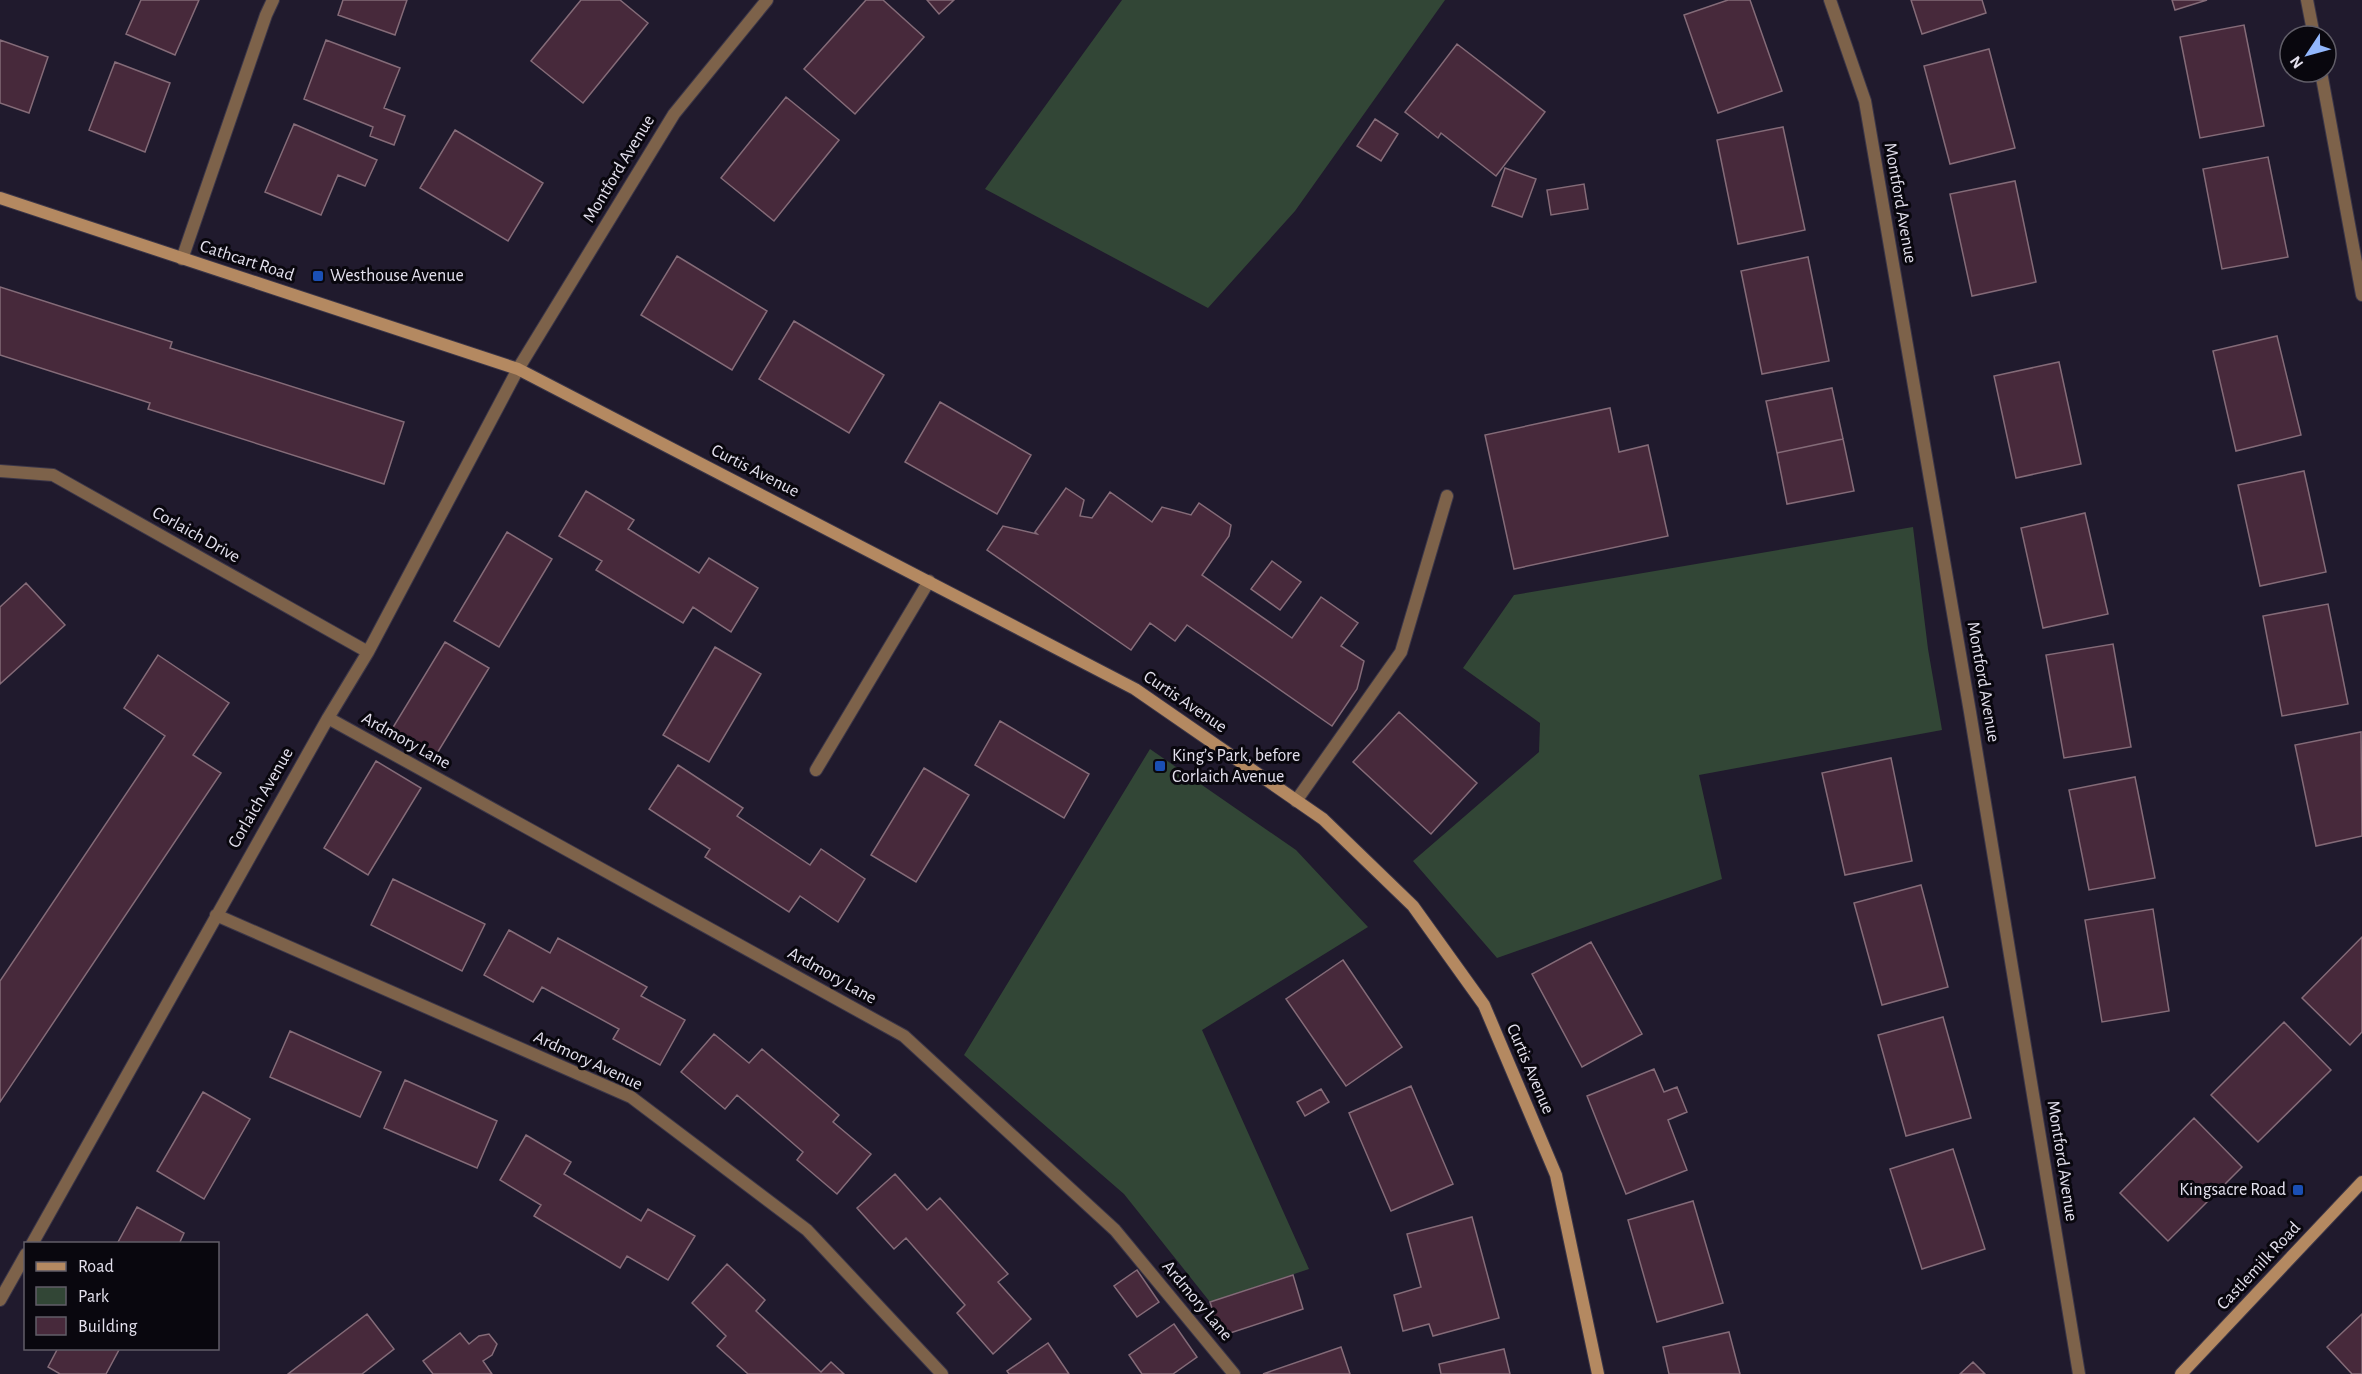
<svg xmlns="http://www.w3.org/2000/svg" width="2362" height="1374" font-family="'Alegreya Sans',sans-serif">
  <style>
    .green { fill: #324636 }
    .building { fill: #47293b; stroke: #846b78; stroke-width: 1.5 }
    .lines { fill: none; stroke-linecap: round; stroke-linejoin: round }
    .lane-casing { stroke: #3b3648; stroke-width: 14 }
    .street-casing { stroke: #3b3648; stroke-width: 14 }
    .secondary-casing { stroke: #3b3648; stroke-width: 14 }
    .lane { stroke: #7d624a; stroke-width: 12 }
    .street { stroke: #7d624a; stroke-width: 12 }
    .secondary { stroke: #b48961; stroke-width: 12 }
    .transit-dot { fill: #1a4fb4; stroke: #09070e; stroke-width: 2 }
    .labels { text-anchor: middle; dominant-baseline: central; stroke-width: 6; stroke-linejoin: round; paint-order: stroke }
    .street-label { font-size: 18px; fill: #e4e1ee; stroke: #09070e }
    .poi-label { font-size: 18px; fill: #e4e1ee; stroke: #09070e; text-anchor: start }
  </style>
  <rect width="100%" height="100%" fill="#201a2d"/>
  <!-- green -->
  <path class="green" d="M1122,0h323l-150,211 -87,97 -223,-119z
    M1913,527l15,122 14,81 -243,45 23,104 -225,79 -84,-97 126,-109 1,-29 -77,-55 51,-73z
    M1150,749l146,101 72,77 -166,103 107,239 -99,33 -86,-108 -160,-139z"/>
  <!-- building -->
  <path class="building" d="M141,0h58l-24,55 -49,-21z
    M343,0h64l-12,35 -57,-20z
    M581,0h39l28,23 -65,80 -52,-42z
    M866,0h17l41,37 -69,77 -51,-45z
    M927,0h27l-15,14z
    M1728,0h22l32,91 -64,22 -34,-98z
    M1911,0h71l4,13 -64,21z
    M2172,0h35l-32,10z
    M2244,25l20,101 -64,12 -20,-101z
    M0,40l48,17 -19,56 -29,-10z
    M326,40l74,28 -16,40 21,8 -11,29 -24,-9 3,-9 -69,-28z
    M1457,44l88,68 -49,64 -55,-43 -3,5 -33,-26z
    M1989,49l26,99 -65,16 -26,-98z
    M115,62l55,21 -25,69 -56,-22z
    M786,97l53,43 -65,81 -53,-43z
    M1375,119l23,15 -17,27 -24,-15z
    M294,124l83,36 -12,26 -27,-11 -17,40 -56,-23z
    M1783,127l22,103 -67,14 -21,-104z
    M455,130l88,53 -35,58 -88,-53z
    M2268,157l20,100 -66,12 -19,-100z
    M1505,168l31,11 -14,38 -30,-11z
    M2015,181l21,101 -64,14 -22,-102z
    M1584,184l4,25 -37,6 -4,-25z
    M677,256l90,55 -35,59 -91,-55z
    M1808,257l21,104 -67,13 -21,-103z
    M0,287l172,55 -2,6 234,74 -20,62 -236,-75 2,-6 -150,-48z
    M794,321l90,54 -35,58 -90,-54z
    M2277,336l24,99 -65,16 -23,-100z
    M2059,362l22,102 -65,14 -22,-102z
    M1832,388l11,51 -66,14 -11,-52z
    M940,402l91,53 -34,59 -92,-52z
    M1610,408l9,44 29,-7 20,91 -154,33 -29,-134z
    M1843,439l11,52 -67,13 -10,-51z
    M2304,471l22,101 -66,14 -22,-101z
    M1066,488l18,12 -4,16 12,2 18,-26 42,30 10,-15 29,8 8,-12 32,22 -2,11 -27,39 90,63 29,-41 37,26 -17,23 23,15 -7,28 -25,37 -145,-101 -12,16 -25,-18 -19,27 -144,-100 16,-24 34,8 -2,-2z
    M586,491l48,29 -6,9 71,44 10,-15 49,30 -27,44 -38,-25 -10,16 -87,-53 6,-9 -43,-25z
    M2085,513l23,101 -65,14 -22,-100z
    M507,532l45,27 -53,88 -45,-26z
    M1272,561l29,21 -21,28 -29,-21z
    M26,583l39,42 -65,59v-77z
    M2328,604l20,100 -66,12 -19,-100z
    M445,642l44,26 -53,87 -44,-26z
    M2113,644l18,103 -67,11 -18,-103z
    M715,647l46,27 -52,88 -46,-27z
    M158,655l71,48 -36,52 28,18 -221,329v-121l165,-245 -41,-28z
    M1399,712l78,71 -46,51 -78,-72z
    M1000,721l89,53 -25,44 -89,-53z
    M2361,732l1,104 -46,10 -21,-101z
    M1891,758l21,103 -67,14 -23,-102z
    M376,761l45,27 -53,87 -44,-27z
    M678,765l65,43 -6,8 73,49 11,-16 44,30 -27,43 -38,-26 -11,16 -84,-55 5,-8 -61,-40z
    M924,768l45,27 -53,87 -45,-27z
    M2135,777l20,101 -66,12 -20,-100z
    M393,879l92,45 -23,47 -91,-46z
    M1921,885l27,102 -66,18 -28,-102z
    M2153,909l16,102 -67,11 -17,-102z
    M509,930l41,23 8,-15 89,49 -6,9 44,24 -25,45 -47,-26 6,-10 -77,-42 -9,15 -49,-27z
    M2362,937v95l-12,13 -48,-47z
    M1591,942l51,92 -60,33 -50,-93z
    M1343,960l59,87 -56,39 -60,-87z
    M1943,1017l28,101 -65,18 -28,-101z
    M2284,1022l47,48 -73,72 -47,-47z
    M290,1031l91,41 -21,45 -90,-40z
    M714,1034l35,29 13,-14 77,66 -6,7 38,32 -34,40 -40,-34 6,-8 -66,-57 -12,14 -44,-37z
    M1654,1069l10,23 13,-5 10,25 -19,8 19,50 -61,24 -39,-98z
    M405,1080l92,41 -20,47 -93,-40z
    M1411,1086l42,98 -62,27 -42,-98z
    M1321,1089l8,13 -24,14 -8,-14z
    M203,1092l47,27 -46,80 -47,-28z
    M2194,1118l48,49 -74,74 -48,-48z
    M526,1135l45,27 -7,12 77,47 7,-12 47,27 -27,44 -41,-24 -7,12 -86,-52 7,-11 -41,-25z
    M1953,1149l32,100 -63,20 -32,-100z
    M895,1174l32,36 13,-12 68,76 -10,8 33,37 -38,35 -36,-41 8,-8 -59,-67 -12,11 -37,-41z
    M1693,1201l30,102 -66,19 -29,-102z
    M137,1207l47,26 -5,11h-62z
    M1472,1217l27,101 -66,18 -4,-12 -26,7 -9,-36 27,-8 -14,-53z
    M727,1264l38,36 -9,11 65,61 10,-10 13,12h-96l-31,-28 9,-10 -34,-33z
    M1137,1270l22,32 -22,15 -23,-31z
    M1293,1275l10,34 -82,27 -11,-34z
    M367,1314l27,35 -32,25h-74z
    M2362,1314v60h-10l-25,-27z
    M1174,1324l23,33 -24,17h-31l-13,-19z
    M1729,1332l11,42h-71l-6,-27z
    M460,1333l9,11 10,-8 10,-2 8,10 -5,11 -9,6 9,13h-59l-10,-13z
    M1048,1343l21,31h-60l-2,-3z
    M1341,1347l9,27h-87z
    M58,1348h62l-14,26h-46l-12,-7z
    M1504,1349l6,25h-69l-2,-10z
    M1973,1362l12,12h-25z"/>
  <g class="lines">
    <!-- lane casing -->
    <g class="lane-casing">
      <path id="lane" d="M1296,801l105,-149 46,-156"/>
    </g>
    <!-- street casing -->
    <g class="street-casing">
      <path id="street" d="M1830,0l35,101 105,611 109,662
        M2307,0l7,36
        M2321,72l41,223
        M182,259l84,-244 7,-15
        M0,471l53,4 315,177
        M328,718l576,318 211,194 119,144
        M816,770l113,-189
        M216,915l415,182 176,133 135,144
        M32,1244l296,-526 40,-66 150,-283 156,-255 93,-114
        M0,1300l26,-46"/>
    </g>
    <!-- secondary casing -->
    <g class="secondary-casing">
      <path id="secondary" d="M0,198l518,171 617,320 188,130 90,87 71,99 72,170 42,199
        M2181,1374l181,-192"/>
    </g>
    <!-- lane -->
    <use href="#lane" class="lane"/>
    <!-- street -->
    <use href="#street" class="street"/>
    <!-- secondary -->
    <use href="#secondary" class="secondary"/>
  </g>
  <!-- markers -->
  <g class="transit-dot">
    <rect x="312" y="270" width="12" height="12" rx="3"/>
    <rect x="1154" y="760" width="12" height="12" rx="3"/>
    <rect x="2292" y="1184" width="12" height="12" rx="3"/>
  </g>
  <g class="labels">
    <!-- street labels -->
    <g class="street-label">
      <text transform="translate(619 169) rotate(-59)">Montford Avenue</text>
      <text transform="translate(1900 203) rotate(80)">Montford Avenue</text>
      <text transform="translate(247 261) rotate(18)">Cathcart Road</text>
      <text transform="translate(755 471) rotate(27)">Curtis Avenue</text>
      <text transform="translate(196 535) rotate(29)">Corlaich Drive</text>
      <text transform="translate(1983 682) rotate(80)">Montford Avenue</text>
      <text transform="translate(1185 702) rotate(34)">Curtis Avenue</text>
      <text transform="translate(406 741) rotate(29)">Ardmory Lane</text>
      <text transform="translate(261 798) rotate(-60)">Corlaich Avenue</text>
      <text transform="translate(832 976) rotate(29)">Ardmory Lane</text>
      <text transform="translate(588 1061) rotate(25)">Ardmory Avenue</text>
      <text transform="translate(1530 1069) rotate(67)">Curtis Avenue</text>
      <text transform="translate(2062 1161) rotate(81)">Montford Avenue</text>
      <text transform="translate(2259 1266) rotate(-47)">Castlemilk Road</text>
      <text transform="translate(1197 1301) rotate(50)">Ardmory Lane</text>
    </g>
    <!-- poi labels -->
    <g class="poi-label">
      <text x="330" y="276">Westhouse Avenue</text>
      <text x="1172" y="756">King’s Park, before<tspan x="1172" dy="21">Corlaich Avenue</tspan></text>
      <text x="2286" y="1190" text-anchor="end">Kingsacre Road</text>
    </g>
  </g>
  <!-- legend -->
  <rect x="24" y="1242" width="195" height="108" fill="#09070e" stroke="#615e68" stroke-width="1.5"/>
  <rect x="36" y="1262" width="30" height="9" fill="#b48961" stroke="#615e68" stroke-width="1.5"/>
  <text x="78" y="1272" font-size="18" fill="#e4e1ee">Road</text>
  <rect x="36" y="1287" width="30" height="18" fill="#324636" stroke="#615e68" stroke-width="1.5"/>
  <text x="78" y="1302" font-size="18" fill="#e4e1ee">Park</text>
  <rect x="36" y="1317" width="30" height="18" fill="#47293b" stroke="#615e68" stroke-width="1.5"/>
  <text x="78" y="1332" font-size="18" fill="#e4e1ee">Building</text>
  <!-- north arrow -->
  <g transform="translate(2308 54) rotate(234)"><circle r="28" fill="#09070e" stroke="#615e68" stroke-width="1.5"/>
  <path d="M0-4.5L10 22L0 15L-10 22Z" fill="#92b7fd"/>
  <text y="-9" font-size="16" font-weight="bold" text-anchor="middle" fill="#e4e1ee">N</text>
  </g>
</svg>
